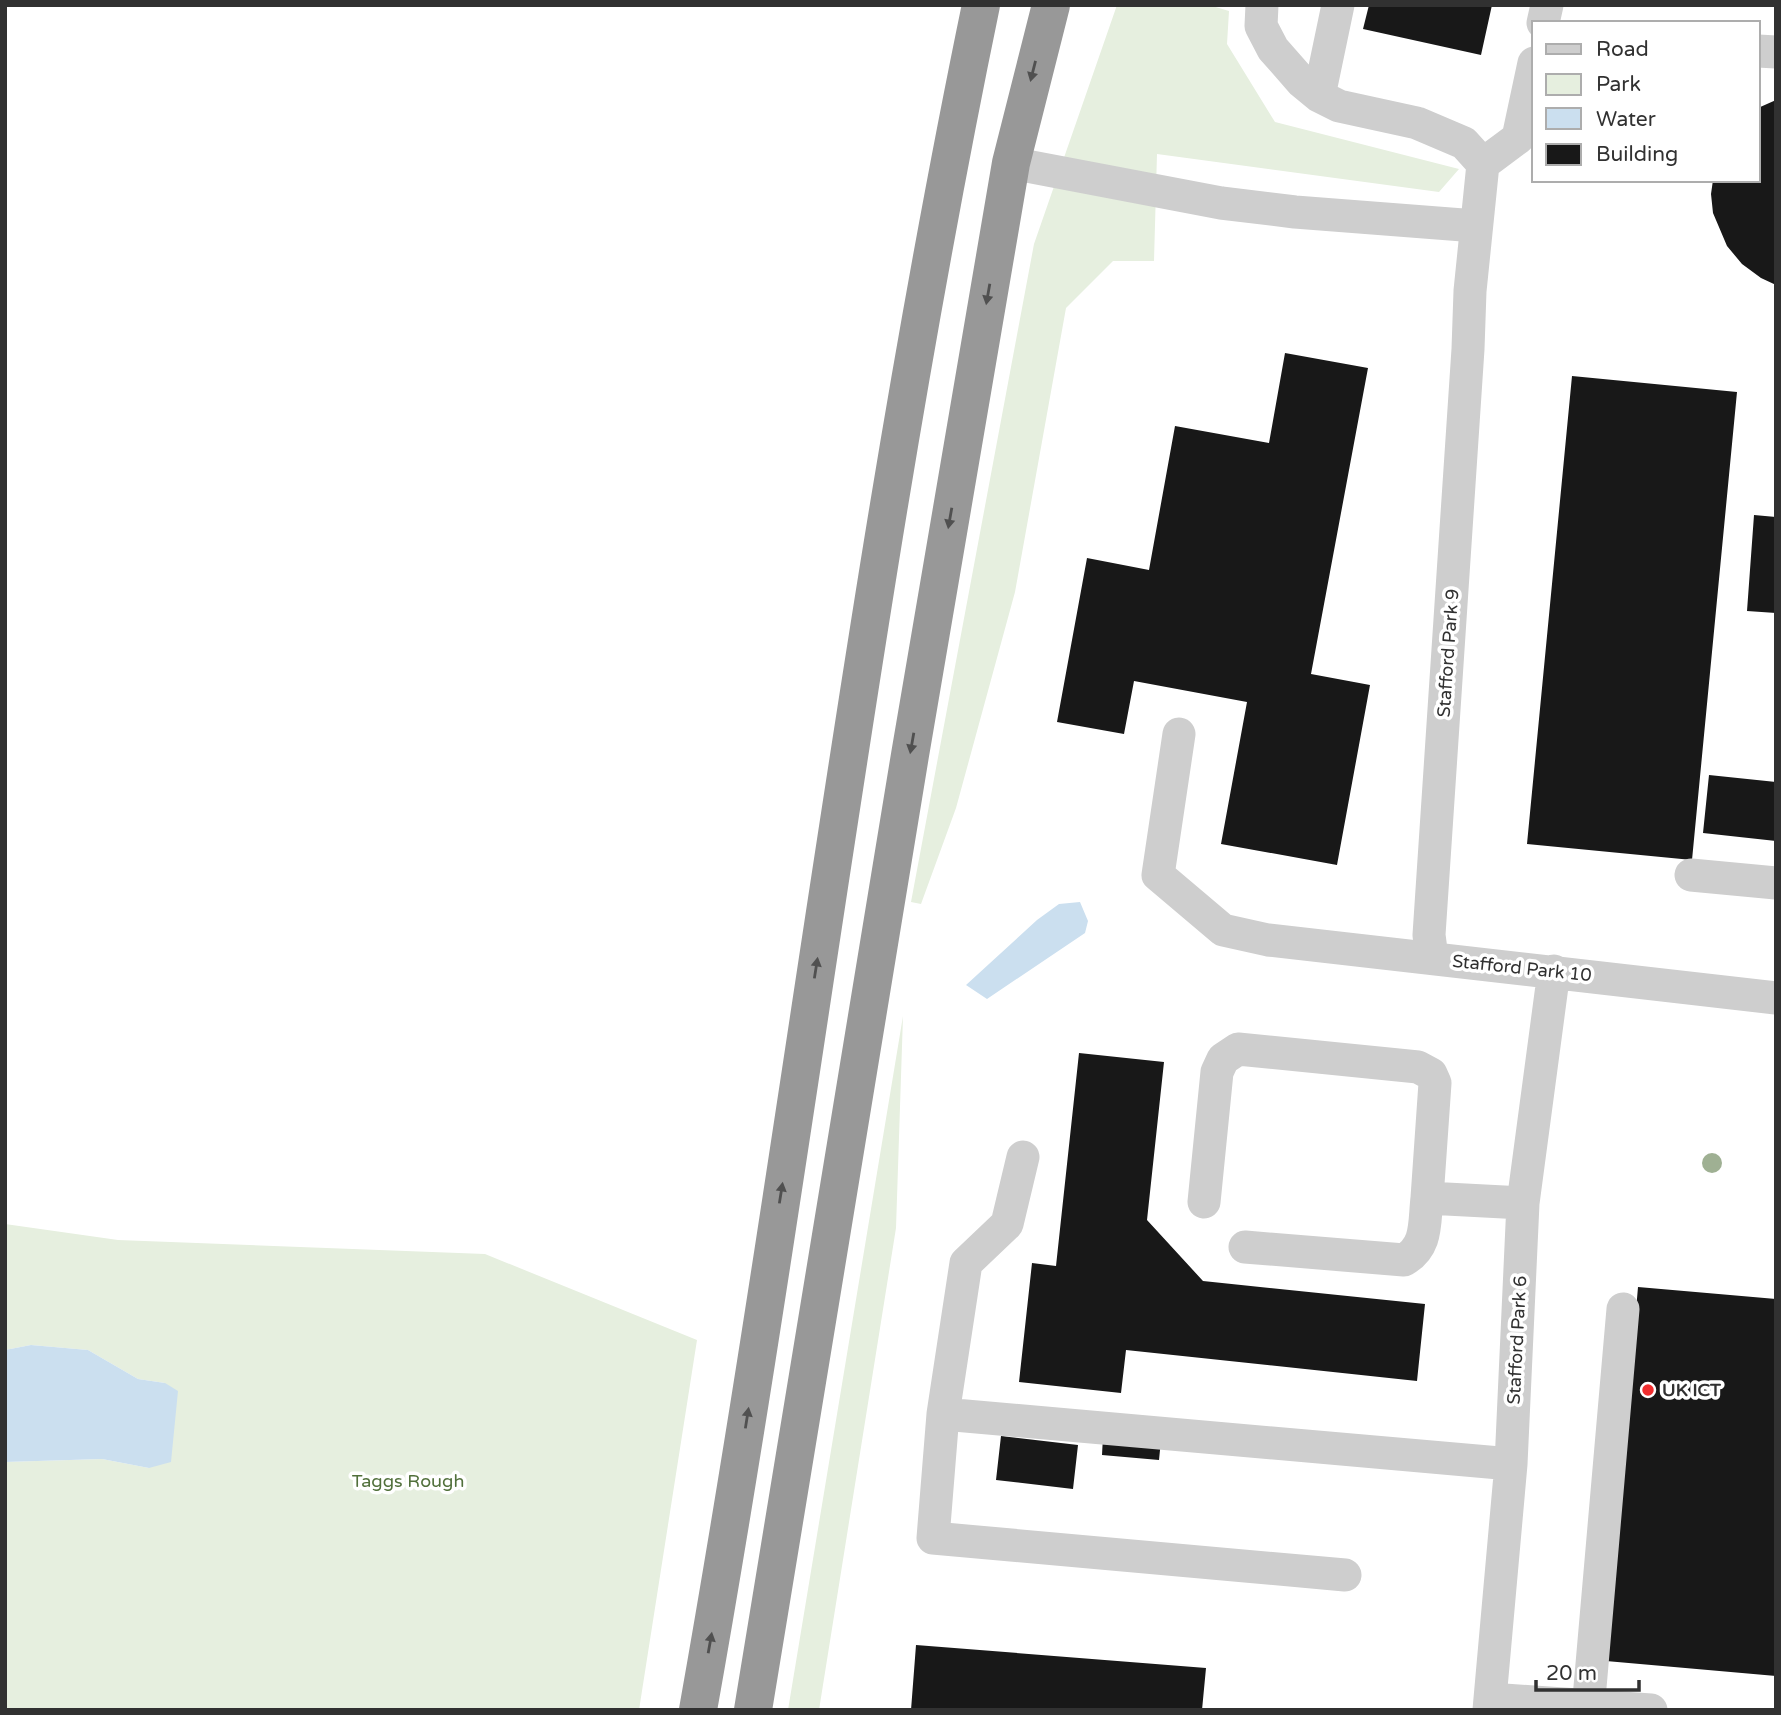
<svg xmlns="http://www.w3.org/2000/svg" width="1781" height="1715" font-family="'Varela Round',sans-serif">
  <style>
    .green { fill: #e6efdf }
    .water { fill: #cbdfef }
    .building { fill: #181818 }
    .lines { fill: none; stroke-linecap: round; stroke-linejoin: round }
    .minor { stroke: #cecece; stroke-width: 33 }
    .highway { stroke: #989898; stroke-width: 38 }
    .tree { fill: #9fb093 }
    .oneway { fill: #505050 }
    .poi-dot { fill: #ef2d2e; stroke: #fff; stroke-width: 2.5 }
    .labels { text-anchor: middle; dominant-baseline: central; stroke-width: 7; stroke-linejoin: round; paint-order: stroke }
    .street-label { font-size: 18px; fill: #313131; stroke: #fff }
    .poi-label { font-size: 18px; font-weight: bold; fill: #313131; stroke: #fff; text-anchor: start }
    .park-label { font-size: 18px; fill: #51703b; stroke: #fff }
  </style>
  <rect width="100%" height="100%" fill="#fff"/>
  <!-- green -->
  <path class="green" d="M1117,5h92l20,6 -2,33 48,78 184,47 -20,23 -282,-38 -3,107h-41l-47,47 -51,284 -59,216 -35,96 -10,-2 123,-658z
    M903,1016l-7,212 -77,482h-31z
    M5,1224l113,16 367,14 212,86 -58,370h-634v-248l97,-3 47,9 16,-85 -27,-4 -50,-29 -57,-5 -26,5z"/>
  <!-- water -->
  <path class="water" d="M1080,902l8,19 -3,12 -98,66 -21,-14 71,-65 22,-16z
    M31,1345l57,5 50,29 27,4 13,8 -7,71 -22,6 -47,-9 -97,3v-112z"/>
  <!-- building -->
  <path class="building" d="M1369,5h123l-11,50 -118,-26z
    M1776,100v185l-15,-7 -19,-14 -15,-18 -14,-33 -2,-19 2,-14h45v-72z
    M1285,353l83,15 -57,306 59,11 -33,180 -116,-21 26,-142 -113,-21 -10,53 -67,-12 30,-164 62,12 26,-144 94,17z
    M1572,376l165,16 -45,468 -165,-16z
    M1754,515l22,2v96l-29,-2z
    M1709,775l67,7v59l-73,-8z
    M1079,1053l85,9 -17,158 56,61 222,23 -8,77 -291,-31 -5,43 -102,-11 13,-119 24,3z
    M1638,1287l138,12v377l-170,-15z
    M1001,1436l77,9 -5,44 -77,-9z
    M1103,1436l58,4 -2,20 -57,-5z
    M916,1645l290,23 -4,42h-291z"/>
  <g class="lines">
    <!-- minor -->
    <path class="minor" d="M1262,5l-1,21 12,23 29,33 17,14 20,10 78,17 47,20 19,21 -13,127 -2,58 -39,586 3,23
      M1543,23l4,-18
      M1758,51l18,1
      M1319,96l19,-91
      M1011,163l210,40 74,9 181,14
      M1483,164l35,-26 16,-75
      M1179,734l-21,141 65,55 45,10 508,58
      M1691,875l85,8
      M1204,1202l13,-130 6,-13 15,-10 180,18 13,7 4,9 -8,115
      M1245,1247l159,13c24,-14 20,-37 23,-62l96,5
      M943,1414l23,-151 41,-39 16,-67
      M1345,1575l-412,-37 10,-124 568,50
      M1490,1699l161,11
      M1489,1710l22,-246 12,-261 31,-232
      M1588,1710l35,-401"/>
    <!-- highway -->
    <path class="highway" d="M698,1710c101,-567 166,-1141 283,-1705
      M753,1710l157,-955 101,-592 40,-158"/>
  </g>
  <!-- trees -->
  <circle class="tree" cx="1712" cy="1163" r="10"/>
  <!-- one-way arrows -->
  <defs><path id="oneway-solid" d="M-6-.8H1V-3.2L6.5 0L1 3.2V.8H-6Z" transform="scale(1.75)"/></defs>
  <g class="oneway">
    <use href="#oneway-solid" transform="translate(1033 71) rotate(104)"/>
    <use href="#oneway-solid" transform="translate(988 294) rotate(100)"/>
    <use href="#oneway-solid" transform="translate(950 518) rotate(100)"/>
    <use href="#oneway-solid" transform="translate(912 743) rotate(100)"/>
    <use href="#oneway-solid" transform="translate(816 968) rotate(-81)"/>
    <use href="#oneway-solid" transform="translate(781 1193) rotate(-81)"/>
    <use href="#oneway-solid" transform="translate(747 1418) rotate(-81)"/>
    <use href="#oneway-solid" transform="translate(710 1643) rotate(-80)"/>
  </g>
  <!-- markers -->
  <circle class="poi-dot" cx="1648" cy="1390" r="7"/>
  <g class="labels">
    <!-- street labels -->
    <g class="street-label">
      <text transform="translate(1448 653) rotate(-86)">Stafford Park 9</text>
      <text transform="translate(1522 968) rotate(6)">Stafford Park 10</text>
      <text transform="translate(1517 1340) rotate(-87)">Stafford Park 6</text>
    </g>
    <!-- poi labels -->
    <g class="poi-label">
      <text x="1662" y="1390">UK ICT</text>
    </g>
    <!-- park labels -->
    <g class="park-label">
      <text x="408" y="1481">Taggs Rough</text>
    </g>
  </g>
  <!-- border -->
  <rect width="1781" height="1715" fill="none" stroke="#313131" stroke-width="14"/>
  <!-- legend -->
  <rect x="1532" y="21" width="228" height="161" fill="#ffffff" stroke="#adadad" stroke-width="2"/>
  <rect x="1546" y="44" width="35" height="10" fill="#cecece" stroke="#adadad" stroke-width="2"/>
  <text x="1596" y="56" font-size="21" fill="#313131">Road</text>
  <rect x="1546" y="74" width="35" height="21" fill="#e6efdf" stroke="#adadad" stroke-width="2"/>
  <text x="1596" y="91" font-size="21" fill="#313131">Park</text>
  <rect x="1546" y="108" width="35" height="21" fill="#cbdfef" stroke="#adadad" stroke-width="2"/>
  <text x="1596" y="126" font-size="21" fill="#313131">Water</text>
  <rect x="1546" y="144" width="35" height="21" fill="#181818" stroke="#adadad" stroke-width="2"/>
  <text x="1596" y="161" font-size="21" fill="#313131">Building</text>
  <!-- scale -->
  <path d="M1536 1680v10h103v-10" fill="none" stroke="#313131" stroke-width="3.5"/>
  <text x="1546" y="1680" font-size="21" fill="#313131" stroke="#ffffff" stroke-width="5" paint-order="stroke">20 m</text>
</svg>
